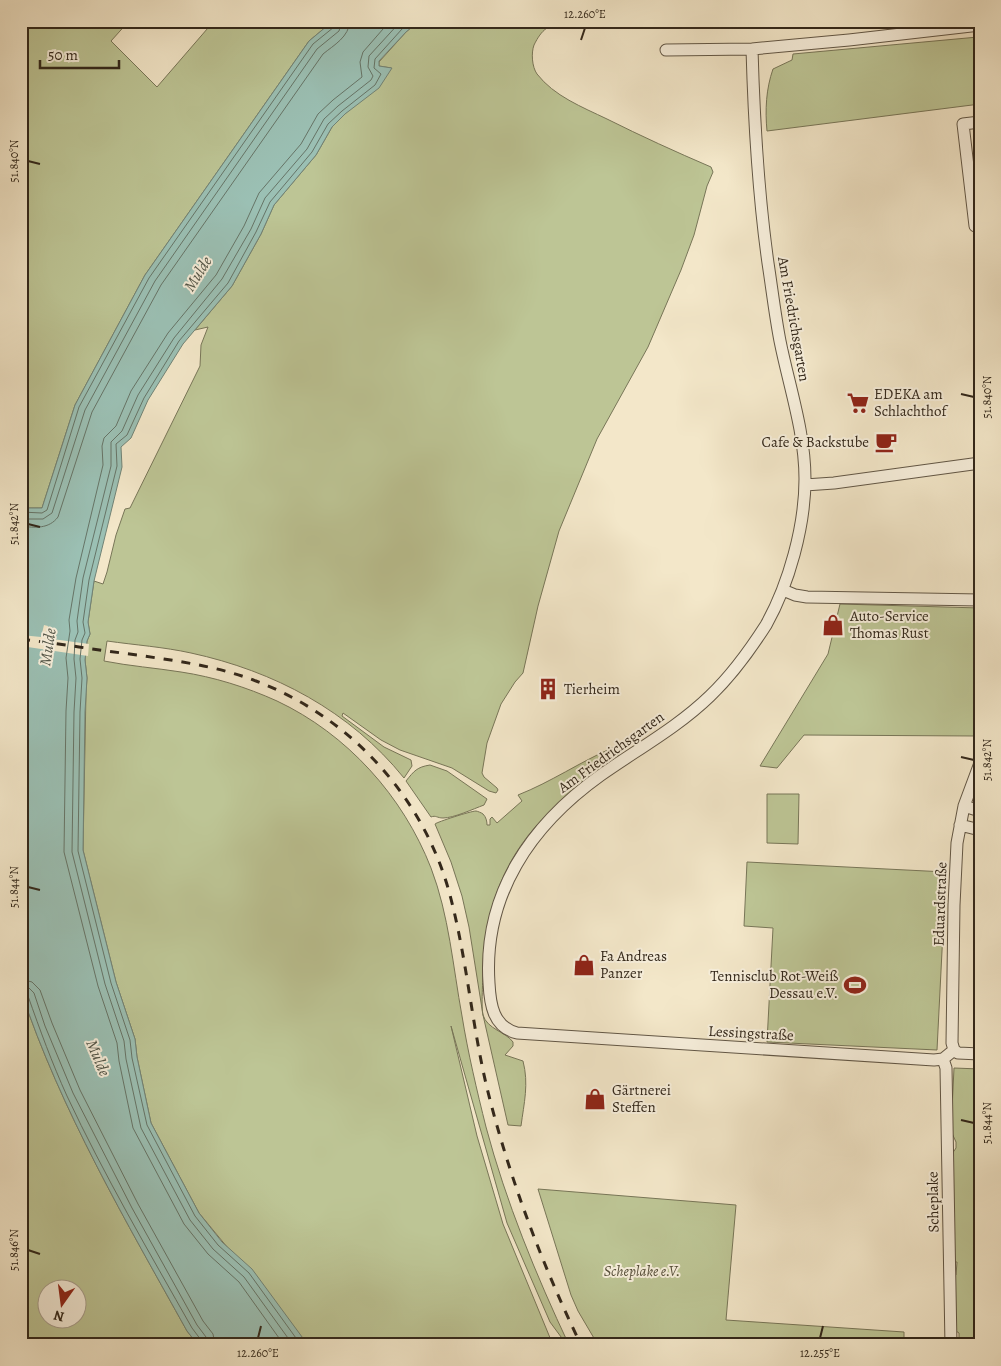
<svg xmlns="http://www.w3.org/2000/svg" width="1001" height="1366" font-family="Alegreya,serif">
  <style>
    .green { fill: #bdc595; stroke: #787658; fill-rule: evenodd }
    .water { fill: #9bc0b4; stroke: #718376 }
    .pier { fill: #f3e7c9 }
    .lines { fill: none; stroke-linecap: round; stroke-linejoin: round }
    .shore { stroke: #667467; stroke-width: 1 }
    .minor-casing { stroke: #625746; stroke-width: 13 }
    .minor { stroke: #f7efdc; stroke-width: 11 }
    .rail { stroke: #32271a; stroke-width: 3; stroke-dasharray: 9 9; stroke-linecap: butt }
    .ticks { fill: none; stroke: #32271a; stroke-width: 2 }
    .labels { text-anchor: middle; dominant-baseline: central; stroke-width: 4; stroke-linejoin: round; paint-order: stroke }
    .street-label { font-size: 15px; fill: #32271a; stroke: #f7efdc }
    .poi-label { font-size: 15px; fill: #32271a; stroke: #f7efdc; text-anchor: start }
    .park-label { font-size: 15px; font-style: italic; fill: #554e39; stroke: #f7efdc }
    .water-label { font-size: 16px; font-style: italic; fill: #525548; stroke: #f7efdc }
    .neatline { fill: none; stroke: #32271a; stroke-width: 2 }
    .ticks-label { font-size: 12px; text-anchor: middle; fill: #32271a }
  </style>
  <rect width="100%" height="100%" fill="#f3e7c9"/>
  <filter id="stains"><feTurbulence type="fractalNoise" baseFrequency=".004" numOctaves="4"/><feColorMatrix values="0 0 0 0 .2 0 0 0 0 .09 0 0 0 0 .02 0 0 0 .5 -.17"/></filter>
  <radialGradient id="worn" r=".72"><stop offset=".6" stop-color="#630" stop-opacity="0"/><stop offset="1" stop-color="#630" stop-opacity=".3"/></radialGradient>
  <!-- green -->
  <path class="green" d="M21,21h108l-18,20 46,46 57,-66h119l-24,20 -164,234 -70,130 -33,103h-18l-3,-4z
    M419,21h147c-18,4 -24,8 -32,24 -3,8 -2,22 3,29 17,22 45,33 70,45 34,17 69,33 104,48l2,5 -6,14 -13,49 -13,35 -33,77 -51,92 -38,92 -21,75 -15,67 -8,9 -14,22 -14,39 -5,30 2,4 13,11 1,2 -2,3 -7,-2 -37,-23 -52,-18 -19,-10 -38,-27 -1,3 42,31 27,13 1,6 -8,12c-54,-67 -130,-107 -213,-125 -27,-6 -56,-8 -84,-12l-3,20c25,5 52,7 77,11 33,5 65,15 96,29 70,33 126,95 154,167 18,47 22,99 31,148 6,37 15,75 24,111 20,75 50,148 83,218h-2l-17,-23 -43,-99 -56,-197 26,110 26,88 50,121h-245l-109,-132 -48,-90 -14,-66 -2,-18 -19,-57 -33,-132 3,-158 1,-14 -2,-18 2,-19 3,-7 -2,-12 6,-41 9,3 4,-12 9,-37 9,-26 5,-1 70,-142 1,-21 7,-18 -13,3 37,-44 29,-52 13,-29 42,-50 16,-28 59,-59 -12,-2v-4l27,-30z
    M978,37l2,1v66l-213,27c-2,-21 -1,-42 6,-62l19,-9 1,-6z
    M840,604l140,4v118l-5,10 -171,-1 -27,33 -17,-2 68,-112z
    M612,748h8l1,2 -2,7c-23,18 -48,35 -69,55 -44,40 -66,98 -67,157 0,9 -2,39 0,46 4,14 23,17 30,27v4l-8,9 18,6c6,23 1,42 -2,65l-13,-1 -25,-110 -14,-88 -7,-31 -11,-34 -16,-38c2,-2 36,-13 41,-13 1,0 6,2 7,3 3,3 4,7 4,11h3v-6l2,-2 5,6 25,-22 -4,-6c33,-13 62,-33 94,-47z
    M430,765l17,6 40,28 -3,6c-11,4 -30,13 -41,13 -6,0 -7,-3 -12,-1l-25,-36c8,-10 11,-14 24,-16z
    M767,794h32l-1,50 -31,-1z
    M747,862l199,10 -9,178 -170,-8 6,-114 -29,-2z
    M21,991c40,120 105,230 166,340l11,14h-177zM48,1288h30v30h-30z
    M954,1068l26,1v276h-25l-1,-5 5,-1v-6l-3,-2 -2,-55 2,-1 1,-13h-4l-1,-108 4,-6v-6l-5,-11z
    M538,1189l198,16 -10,115 178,12v13h-306l-20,-34 -7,-16z"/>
  <!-- water -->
  <path class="water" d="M333,21h86l-13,11 -27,29v5l13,2 -13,20 -34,26 -13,13 -16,28 -42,50 -13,29 -29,52 -49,58 -35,56 -17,38 -10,9 1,20 -28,114 -6,41 2,12 -3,7 -2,19 2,18 -2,34 -2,138 33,132 19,57 2,18 14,66 48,90 23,29 30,27 56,76h-110l-11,-14c-61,-110 -126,-220 -166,-340v-487l4,4h17l33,-103 70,-130 164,-234z"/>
  <!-- pier -->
  <path class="pier" d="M44,625l4,1 -3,12 44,6 -1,12 -67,-10v-11l20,2z"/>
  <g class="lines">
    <!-- shore -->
    <path class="shore" d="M21,512l21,1 5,-3 32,-103 70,-129 164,-234 21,-17 2,-6
      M21,519h22l9,-6 33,-103 70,-129 162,-232 22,-18 3,-10
      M21,526c14,2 28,3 37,-9l34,-105 69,-127 162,-231c11,-9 26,-17 27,-33
      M21,979l11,3 8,8 12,33 28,67 58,114 65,117 10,13 2,11
      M21,986l8,2 5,5 11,33 28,67 59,115 65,117 9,12 2,8
      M21,993h4l3,3c12,34 24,67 39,100 37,79 82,156 125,232l9,12v5
      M284,1345l-45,-63 -31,-28 -24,-30 -51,-96 -14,-67 -2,-18 -19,-57 -34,-134 2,-141 2,-33 -2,-20 4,-27 -1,-11 7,-42 27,-113 -1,-19 2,-8 12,-12 15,-35 37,-58 48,-58 28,-49 15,-33 42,-49 17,-30 15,-14 29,-23 -2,-15 3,-10 27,-31
      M293,1345l-49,-68 -31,-28 -23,-29 -49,-92 -15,-69 -2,-18 -19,-57 -33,-132 2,-140 2,-34 -2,-19 1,-19 3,-8 -1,-11 6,-43 28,-112v-24l11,-11 16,-36 36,-57 48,-59 29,-50 14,-31 42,-49 17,-30 14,-13 33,-26 2,-4 -5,-9 1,-11 32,-35
      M301,1345l-52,-72 -31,-28 -23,-29 -48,-91 -15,-67 -2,-18 -19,-57 -33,-132 2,-139 2,-34 -2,-19 2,-19 3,-7 -2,-11 6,-42 28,-114 -1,-22 11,-9 17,-37 35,-57 49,-58 28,-51 14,-30 42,-50 16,-28 14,-13 33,-26 6,-11 -7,-6 1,-9 27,-30 9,-8"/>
    <!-- minor casing -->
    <g class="minor-casing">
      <path id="minor" d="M752,49c2,71 6,143 16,214 4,26 7,52 12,78 9,45 25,91 25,138 0,47 -16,105 -39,146 -16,25 -34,50 -56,71 -32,31 -72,53 -109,79 -70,50 -118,119 -112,208 1,21 4,44 28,50l417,27 9,-1 11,-9
        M666,50l86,-1 97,-9 131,-15
        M975,226l-12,-102 17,-2
        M805,485l29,-2 146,-20
        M783,590l12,5 12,2 173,3
        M964,806l16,5
        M960,825l20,5
        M954,1050l-2,-7 2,-138 3,-62 7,-37 16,-43
        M954,1050l4,3 22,1
        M943,1059l3,9 5,277"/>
    </g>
    <!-- minor -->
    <use href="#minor" class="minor"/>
    <!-- rail -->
    <path class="rail" d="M21,639c39,5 77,11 116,16 40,6 80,11 119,26 95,36 170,118 195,218 16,62 21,126 36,189 22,89 54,174 94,257"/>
  </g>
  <!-- ticks -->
  <path class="ticks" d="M581,40l4,-12M28,161l12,3M961,394l13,3M28,524l12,3M961,757l13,3M28,887l12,3M961,1120l13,3M28,1250l12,4M258,1338l3,-12M820,1338l3,-12"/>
  <!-- icons -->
  <defs>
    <g id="supermarket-bare" transform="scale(1.725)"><path d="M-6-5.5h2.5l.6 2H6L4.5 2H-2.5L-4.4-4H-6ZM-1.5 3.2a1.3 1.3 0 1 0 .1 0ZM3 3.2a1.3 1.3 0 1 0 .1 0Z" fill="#8f2418" stroke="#f7efdc" stroke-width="2.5" paint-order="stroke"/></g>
    <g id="cafe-bare" transform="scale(1.725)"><path d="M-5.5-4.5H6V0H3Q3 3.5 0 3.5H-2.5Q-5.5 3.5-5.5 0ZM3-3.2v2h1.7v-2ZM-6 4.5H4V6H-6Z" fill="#8f2418" stroke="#f7efdc" stroke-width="2.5" paint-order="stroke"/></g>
    <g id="shop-bare" transform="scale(1.725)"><path d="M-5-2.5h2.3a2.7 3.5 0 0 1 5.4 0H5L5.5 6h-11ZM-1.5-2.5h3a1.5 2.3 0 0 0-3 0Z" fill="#8f2418" stroke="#f7efdc" stroke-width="2.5" paint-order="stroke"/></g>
    <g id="building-bare" transform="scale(1.725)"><path d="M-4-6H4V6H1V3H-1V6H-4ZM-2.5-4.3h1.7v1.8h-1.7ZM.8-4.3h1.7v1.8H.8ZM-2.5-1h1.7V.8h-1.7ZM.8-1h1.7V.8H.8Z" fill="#8f2418" stroke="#f7efdc" stroke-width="2.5" paint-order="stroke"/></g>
    <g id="stadium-bare" transform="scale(1.725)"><path d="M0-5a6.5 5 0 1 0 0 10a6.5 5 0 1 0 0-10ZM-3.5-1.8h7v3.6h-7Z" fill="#8f2418" stroke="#f7efdc" stroke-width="2.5" paint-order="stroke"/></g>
  </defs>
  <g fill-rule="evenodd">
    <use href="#supermarket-bare" x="858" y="403"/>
    <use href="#cafe-bare" x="886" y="442"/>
    <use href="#shop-bare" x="833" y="625"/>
    <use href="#building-bare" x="548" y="689"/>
    <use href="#shop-bare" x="584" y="965"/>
    <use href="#stadium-bare" x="855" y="985"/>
    <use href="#shop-bare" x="595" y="1099"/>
  </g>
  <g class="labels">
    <!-- street labels -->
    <g class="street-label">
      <text transform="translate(794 319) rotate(80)">Am Friedrichsgarten</text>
      <text transform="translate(611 752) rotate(-36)">Am Friedrichsgarten</text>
      <text transform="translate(940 904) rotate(-88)">Eduardstraße</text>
      <text transform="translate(751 1033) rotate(3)">Lessingstraße</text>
      <text transform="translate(933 1202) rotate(-91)">Scheplake</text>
    </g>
    <!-- poi labels -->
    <g class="poi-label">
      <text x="874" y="394">EDEKA am<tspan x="874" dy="17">Schlachthof</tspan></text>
      <text x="869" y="442" text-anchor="end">Cafe &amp; Backstube</text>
      <text x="850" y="616">Auto-Service<tspan x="850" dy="17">Thomas Rust</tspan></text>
      <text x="564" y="689">Tierheim</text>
      <text x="600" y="956">Fa Andreas<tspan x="600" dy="17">Panzer</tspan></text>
      <text x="838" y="976" text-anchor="end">Tennisclub Rot-Weiß<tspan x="838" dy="17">Dessau e.V.</tspan></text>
      <text x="612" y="1090">Gärtnerei<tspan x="612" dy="17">Steffen</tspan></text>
    </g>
    <!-- park labels -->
    <g class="park-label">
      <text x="642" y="1271">Scheplake e.V.</text>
    </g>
    <!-- water labels -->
    <g class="water-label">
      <text transform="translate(198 274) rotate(-58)">Mulde</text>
      <text transform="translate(48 647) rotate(-81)">Mulde</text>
      <text transform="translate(98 1058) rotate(67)">Mulde</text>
    </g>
  </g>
  <!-- margin -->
  <rect width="1001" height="1366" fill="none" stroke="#f3e7c9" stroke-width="55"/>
  <!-- north arrow -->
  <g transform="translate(62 1304) rotate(194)"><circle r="24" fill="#f7efdc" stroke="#a89f8e"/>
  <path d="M0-4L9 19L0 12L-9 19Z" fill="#8f2418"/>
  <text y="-8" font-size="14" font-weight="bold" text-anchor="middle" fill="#32271a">N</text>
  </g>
  <!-- scale -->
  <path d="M40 60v8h79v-8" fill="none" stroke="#32271a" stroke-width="2.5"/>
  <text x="48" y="60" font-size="15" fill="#32271a" stroke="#f7efdc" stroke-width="4" paint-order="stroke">50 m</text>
  <rect x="28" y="28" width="946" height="1310" class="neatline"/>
  <g class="ticks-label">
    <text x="585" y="18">12.260°E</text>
    <text transform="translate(14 161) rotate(-90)" y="4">51.840°N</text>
    <text transform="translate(987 397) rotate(-90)" y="4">51.840°N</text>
    <text transform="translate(14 524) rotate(-90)" y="4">51.842°N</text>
    <text transform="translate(987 760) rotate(-90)" y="4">51.842°N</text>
    <text transform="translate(14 887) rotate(-90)" y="4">51.844°N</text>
    <text transform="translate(987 1123) rotate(-90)" y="4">51.844°N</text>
    <text transform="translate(14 1250) rotate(-90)" y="4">51.846°N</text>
    <text x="258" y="1357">12.260°E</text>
    <text x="820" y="1357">12.255°E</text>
  </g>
  <rect width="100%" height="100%" filter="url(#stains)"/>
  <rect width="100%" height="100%" fill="url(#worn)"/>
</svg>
